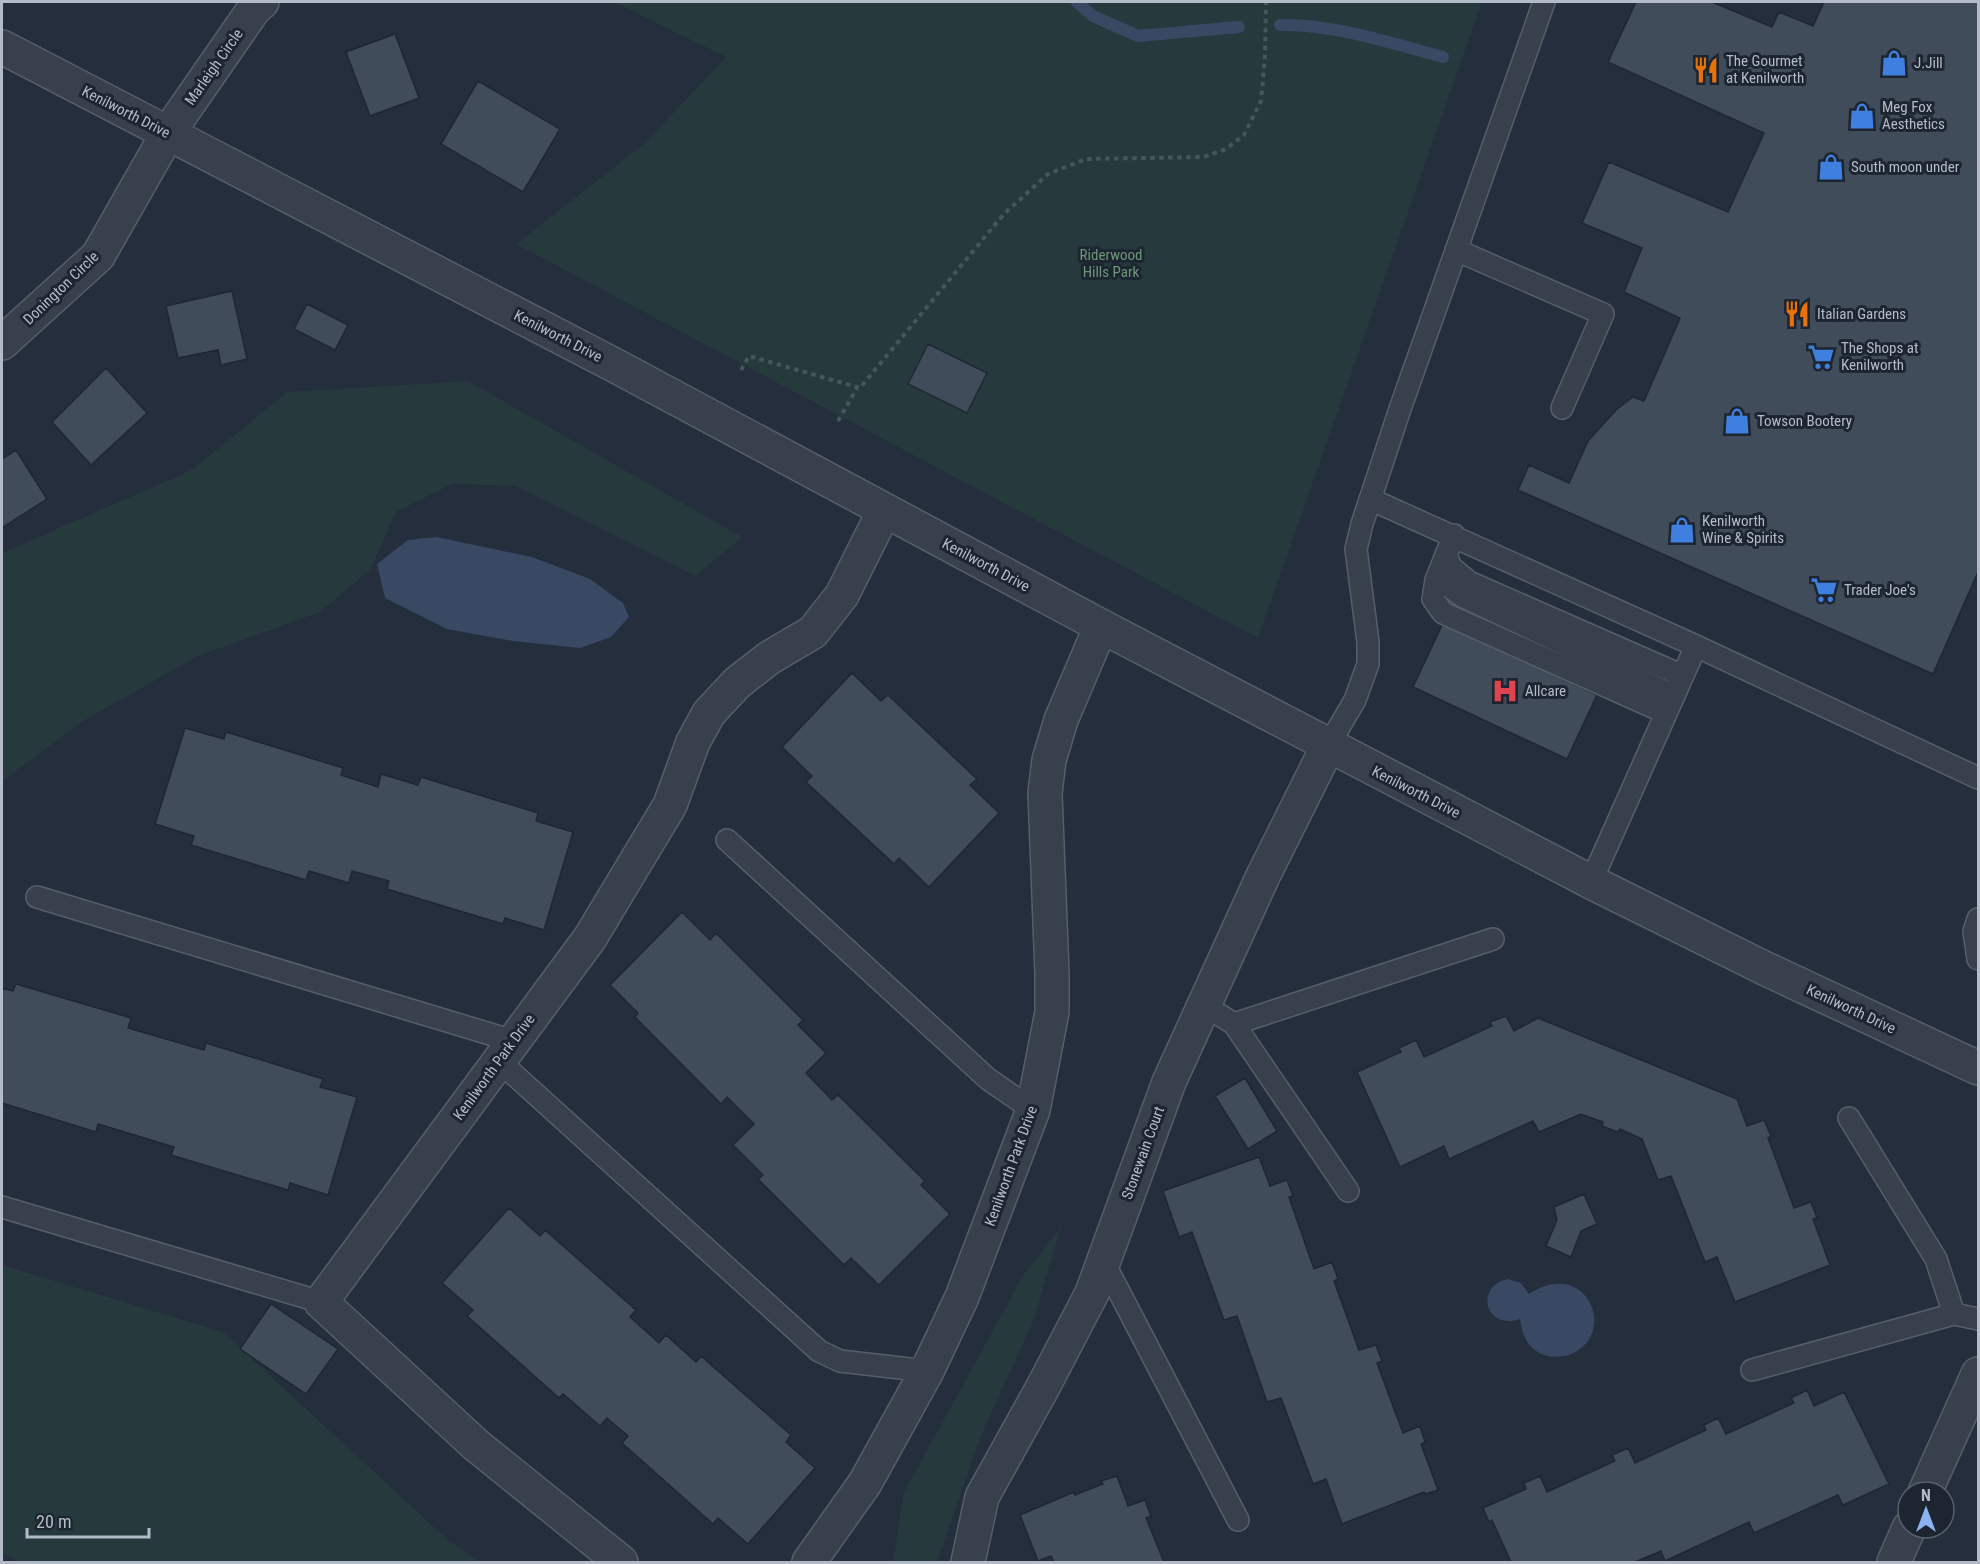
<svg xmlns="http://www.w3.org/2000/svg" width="1980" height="1564" font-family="'Roboto Condensed',sans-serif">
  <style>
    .green { fill: #263a3d }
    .water { fill: #394963 }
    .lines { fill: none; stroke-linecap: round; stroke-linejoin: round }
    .stream { stroke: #394963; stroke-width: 12 }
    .building { fill: #414c5b; stroke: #1f2733; stroke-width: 1.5 }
    .service-casing { stroke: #565e6a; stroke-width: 24 }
    .minor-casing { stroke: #565e6a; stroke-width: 36 }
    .tertiary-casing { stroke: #565e6a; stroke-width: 36 }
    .path { stroke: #44575a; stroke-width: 4; stroke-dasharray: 4.5 4.5; stroke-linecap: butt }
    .service { stroke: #38404c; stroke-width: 21 }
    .minor { stroke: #38404c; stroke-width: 33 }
    .tertiary { stroke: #38404c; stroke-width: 33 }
    .labels { text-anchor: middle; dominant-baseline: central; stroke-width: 6; stroke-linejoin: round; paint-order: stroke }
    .poi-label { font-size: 15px; fill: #b4bbc8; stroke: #1d2531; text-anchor: start }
    .street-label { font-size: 15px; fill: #b4bbc8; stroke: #1d2531 }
    .park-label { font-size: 15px; fill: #6c9877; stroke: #1d2531 }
  </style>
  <rect width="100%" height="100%" fill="#242e3c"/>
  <!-- green -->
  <path class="green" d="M614,2h868l-224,636 -742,-394 128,-100 82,-87z
    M468,381l274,156 -47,39 -179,-90 -64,-2 -56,28 -26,58 -50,42 -122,44 -115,65 -81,60v-228l190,-83 95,-78z
    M1061,1227l-28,95 -51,111 -45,129h-44l11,-70 120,-218z
    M2,1265l221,67 226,209 30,21h-459l-18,-9z"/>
  <!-- water -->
  <path class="water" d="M436,537l96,20 58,22 33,24 6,14 -18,20 -31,11 -67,-7 -66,-12 -62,-31 -8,-34 31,-24z
    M1508,1279l13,4 8,11c58,-38 90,40 42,60 -8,3 -18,4 -27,1 -16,-6 -22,-20 -24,-36 -35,12 -46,-33 -12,-40z"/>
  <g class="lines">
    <!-- stream -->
    <path class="stream" d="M1077,2l16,14 45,20 101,-9
      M1280,25c54,-1 110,18 163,32"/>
  </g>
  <!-- building -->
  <path class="building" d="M1636,2h76l60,25 7,-15 34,14 11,-24h154v570l-45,102 -415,-184 11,-25 40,18 19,-42 28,-31 17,-13 11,4 36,-83 -56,-26 18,-44 -60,-25 27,-61 119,50 36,-79 -156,-71z
    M395,34l24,64 -49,18 -24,-64z
    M478,81l82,48 -37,63 -82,-48z
    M232,291l15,68 -26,6 -3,-15 -40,8 -12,-52z
    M307,304l41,21 -13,25 -41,-21z
    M928,344l59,29 -20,40 -59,-29z
    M106,368l41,45 -56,52 -39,-43z
    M16,450l31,49 -45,29v-69z
    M1443,623l154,72 -30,64 -154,-72z
    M852,673l29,28 7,-6 89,84 -7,6 29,28 -70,74 -30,-29 -5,6 -88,-82 6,-6 -30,-29z
    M185,728l39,11 2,-7 117,36 -2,7 37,12 3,-13 37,11 3,-8 117,36 -2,8 37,11 -29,98 -39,-12 -2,6 -116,-35 2,-8 -37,-10 -3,12 -40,-12 -3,9 -115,-35 3,-9 -39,-12z
    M682,912l28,28 6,-7 87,87 -5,5 28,28 -20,20 26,27 6,-5 87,86 -4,4 29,29 -71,71 -28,-27 -7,7 -86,-86 5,-4 -30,-30 21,-21 -27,-27 -6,7 -86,-87 3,-4 -28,-28z
    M16,984l115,34 -3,10 76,22 2,-7 117,36 -3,8 37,10 -29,98 -38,-12 -2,7 -117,-35 3,-8 -76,-23 -2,8 -94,-29v-115l11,3z
    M1506,1016l8,15 24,-13 199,81 10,27 17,-6 7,16 -3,2 26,70 17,-6 6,16 -4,1 17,46 -95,37 -18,-45 -12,5 -34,-86 -13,4 -16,-41 -22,-10 -2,3 -16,-6 1,-4 -22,-8 -42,18 -6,-11 -84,38 -5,-13 -44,21 -43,-95 44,-20 -2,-4 17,-8 8,17 68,-31 -2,-4z
    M1245,1078l32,53 -29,18 -33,-53z
    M1259,1157l11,29 17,-6 6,16 -4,1 25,72 18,-7 6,17 -4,2 25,69 17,-5 6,16 -5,2 26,70 17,-7 5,16 -4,2 17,46 -13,4 -1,-2 -82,32 -16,-45 -13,5 -32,-86 -14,4 -30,-86 -13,4 -32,-88 -13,5 -16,-46z
    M1584,1194l13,30 -16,7 -10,26 -25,-11 11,-26 -3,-13z
    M509,1208l31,28 5,-6 91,80 -6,7 29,26 7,-8 30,27 5,-6 90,79 -5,7 29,26 -67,76 -30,-26 -5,6 -91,-81 6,-7 -21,-18 -7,8 -37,-32 -4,4 -92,-82 6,-6 -31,-27z
    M271,1304l67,45 -32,45 -66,-45z
    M1807,1390l7,16 30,-14 45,92 -46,21 -5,-10 -84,38 -5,-11 -84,39 -4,-10 -26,11h-124l-19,-42 -3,2 -6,-14 43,-19 -2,-6 16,-7 7,16 68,-31 -3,-6 16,-7 7,15 71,-33 -2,-5 14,-7 8,16 68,-31 -3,-5z
    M1117,1476l11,30 17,-6 6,16 -5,2 18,44h-110l-3,-6 -13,5 -18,-46 54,-23 1,3 28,-11 -2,-3z"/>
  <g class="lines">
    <!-- service casing -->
    <g class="service-casing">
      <path id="service" d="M1456,250l147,64 -41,94
        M1370,499l326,147 282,132
        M1454,535l-18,45 -3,19 10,14 223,100
        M1446,555l5,12 18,15 214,94
        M1440,572l4,10 18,14 212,100
        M1328,746l27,-46 13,-36v-22l-12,-93 6,-25 38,-115 144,-407
        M727,840l261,239 45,31
        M1591,882l105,-236
        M37,897l476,144
        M1978,919l-4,12 4,28
        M1204,1005l30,19 259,-85
        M1234,1024l114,167
        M499,1061l320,290 21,10 87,10
        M1849,1118l87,141 18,55
        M2,1207l319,95
        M1103,1261l135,259
        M1752,1370l202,-56 24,5"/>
    </g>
    <!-- minor casing -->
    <g class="minor-casing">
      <path id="minor" d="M2,343l96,-87 70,-123 86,-124 8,-7
        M1925,1492l53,-118
        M621,1562l-145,-117 -155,-143 269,-364 80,-133 23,-63 16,-29 28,-30 32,-25 44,-26 29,-37 42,-84
        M809,1562l56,-79 62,-112 35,-74 71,-187 19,-98v-38l-7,-181 4,-33 12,-40 40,-94
        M968,1562l14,-65 61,-110 49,-94 77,-211 94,-206 65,-130
        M1894,1562l15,-34"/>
    </g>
    <!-- tertiary casing -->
    <g class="tertiary-casing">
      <path id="tertiary" d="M2,47l614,319 485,260 490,256 173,86 214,100"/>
    </g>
    <!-- path -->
    <path class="path" d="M741,370l8,-14 111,32 143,-173 45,-41 38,-15 118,-2 22,-8 18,-14 17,-34 4,-44 1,-55
      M838,421l19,-33"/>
    <!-- service -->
    <use href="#service" class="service"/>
    <!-- minor -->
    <use href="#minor" class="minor"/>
    <!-- tertiary -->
    <use href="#tertiary" class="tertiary"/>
  </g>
  <!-- icons -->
  <defs>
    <g id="shop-bare" transform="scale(2.07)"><path d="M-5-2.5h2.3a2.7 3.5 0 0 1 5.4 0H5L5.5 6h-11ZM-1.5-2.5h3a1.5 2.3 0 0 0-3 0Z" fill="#3f7fe0" stroke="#1d2531" stroke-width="2.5" paint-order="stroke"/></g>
    <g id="restaurant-bare" transform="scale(2.07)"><path d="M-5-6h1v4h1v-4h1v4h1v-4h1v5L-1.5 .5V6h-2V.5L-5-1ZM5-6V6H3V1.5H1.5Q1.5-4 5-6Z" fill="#e8710a" stroke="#1d2531" stroke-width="2.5" paint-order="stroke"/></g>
    <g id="supermarket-bare" transform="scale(2.07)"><path d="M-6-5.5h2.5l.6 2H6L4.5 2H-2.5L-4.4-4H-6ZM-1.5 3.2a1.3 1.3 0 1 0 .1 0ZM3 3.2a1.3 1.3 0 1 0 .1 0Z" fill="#3f7fe0" stroke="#1d2531" stroke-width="2.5" paint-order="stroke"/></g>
    <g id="hospital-bare" transform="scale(2.07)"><path d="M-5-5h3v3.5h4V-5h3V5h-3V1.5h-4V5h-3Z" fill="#e0444e" stroke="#1d2531" stroke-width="2.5" paint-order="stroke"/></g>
  </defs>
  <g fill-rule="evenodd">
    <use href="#shop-bare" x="1894" y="63"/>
    <use href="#restaurant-bare" x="1706" y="70"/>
    <use href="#shop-bare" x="1862" y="116"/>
    <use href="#shop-bare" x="1831" y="167"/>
    <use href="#restaurant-bare" x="1797" y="314"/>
    <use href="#supermarket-bare" x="1821" y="357"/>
    <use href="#shop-bare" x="1737" y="421"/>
    <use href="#shop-bare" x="1682" y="530"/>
    <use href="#supermarket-bare" x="1824" y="590"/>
    <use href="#hospital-bare" x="1505" y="691"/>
  </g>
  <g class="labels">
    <!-- poi labels -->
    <g class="poi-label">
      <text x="1726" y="61">The Gourmet<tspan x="1726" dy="17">at Kenilworth</tspan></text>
      <text x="1914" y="63">J.Jill</text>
      <text x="1882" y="107">Meg Fox<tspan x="1882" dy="17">Aesthetics</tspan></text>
      <text x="1851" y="167">South moon under</text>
      <text x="1817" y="314">Italian Gardens</text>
      <text x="1841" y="348">The Shops at<tspan x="1841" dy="17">Kenilworth</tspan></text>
      <text x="1757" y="421">Towson Bootery</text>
      <text x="1702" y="521">Kenilworth<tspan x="1702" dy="17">Wine &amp; Spirits</tspan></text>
      <text x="1844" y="590">Trader Joe's</text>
      <text x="1525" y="691">Allcare</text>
    </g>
    <!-- street labels -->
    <g class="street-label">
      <text transform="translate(214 67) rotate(-55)">Marleigh Circle</text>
      <text transform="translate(126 112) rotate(27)">Kenilworth Drive</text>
      <text transform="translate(61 288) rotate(-44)">Donington Circle</text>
      <text transform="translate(558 336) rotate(27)">Kenilworth Drive</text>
      <text transform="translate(986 565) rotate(28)">Kenilworth Drive</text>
      <text transform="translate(1416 792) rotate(27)">Kenilworth Drive</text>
      <text transform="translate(1851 1009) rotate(25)">Kenilworth Drive</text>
      <text transform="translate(494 1067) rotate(-54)">Kenilworth Park Drive</text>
      <text transform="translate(1143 1153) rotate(-70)">Stonewain Court</text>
      <text transform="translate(1011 1166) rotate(-70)">Kenilworth Park Drive</text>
    </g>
    <!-- park labels -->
    <g class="park-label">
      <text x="1111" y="255">Riderwood<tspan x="1111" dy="17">Hills Park</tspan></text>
    </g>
  </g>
  <!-- border -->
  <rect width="1980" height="1564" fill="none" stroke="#b4bbc8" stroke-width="6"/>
  <!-- north arrow -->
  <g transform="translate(1926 1510)"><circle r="28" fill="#1d2531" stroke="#59616d" stroke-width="1.5"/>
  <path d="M0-4.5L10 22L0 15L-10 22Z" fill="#8db2f4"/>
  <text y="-9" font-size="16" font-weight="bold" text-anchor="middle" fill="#b4bbc8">N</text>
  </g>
  <!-- scale -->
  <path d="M27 1528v9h122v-9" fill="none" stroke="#b4bbc8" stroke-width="3"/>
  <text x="36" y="1528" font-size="18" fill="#b4bbc8" stroke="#1d2531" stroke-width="4.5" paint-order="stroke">20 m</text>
</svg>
